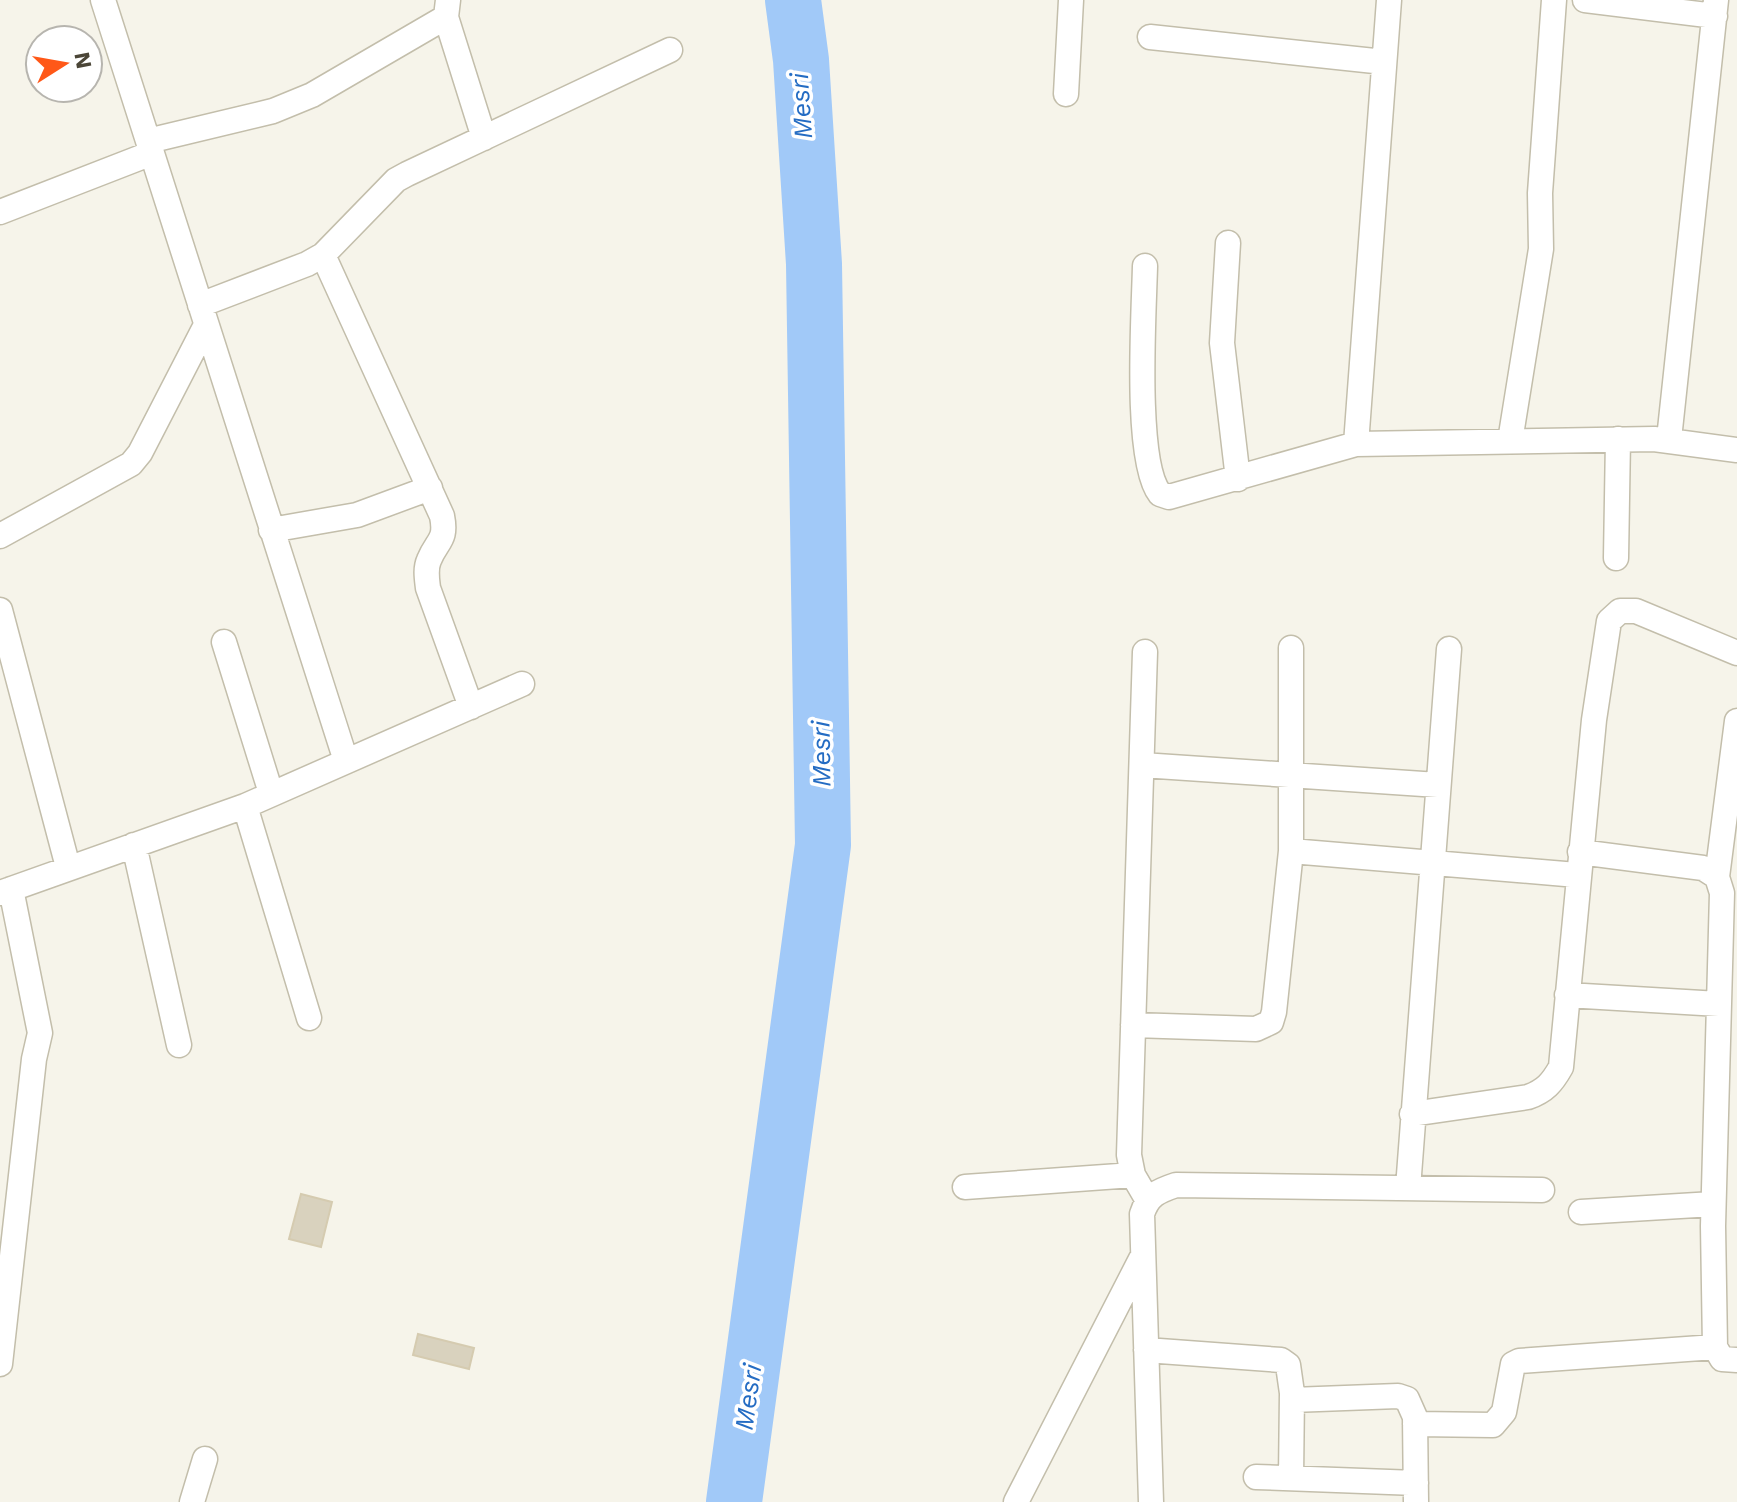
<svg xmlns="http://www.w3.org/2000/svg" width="1737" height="1502" font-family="'Work Sans',sans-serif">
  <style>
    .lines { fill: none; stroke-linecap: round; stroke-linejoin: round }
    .river { stroke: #a1c9f8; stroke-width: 56 }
    .building { fill: #d9d2be; stroke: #d5cbb0; stroke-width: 2 }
    .minor-casing { stroke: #c3beab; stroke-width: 27 }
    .minor { stroke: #fff; stroke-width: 24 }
    .labels { text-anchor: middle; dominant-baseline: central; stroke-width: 7; stroke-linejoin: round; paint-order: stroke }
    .water-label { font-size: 26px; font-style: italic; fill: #246cc3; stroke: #fff }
  </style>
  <rect width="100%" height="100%" fill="#f6f4ea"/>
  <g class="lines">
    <!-- river -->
    <path class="river" d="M734,1502l89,-657 -9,-581 -13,-204 -8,-60"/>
  </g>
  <!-- building -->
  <path class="building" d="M301,1194l31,8 -11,45 -32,-8z
    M418,1334l56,14 -5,21 -56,-14z"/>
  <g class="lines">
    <!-- minor casing -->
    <g class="minor-casing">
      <path id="minor" d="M103,0l243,761
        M448,0l-2,17 38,121
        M1585,0l130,16
        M1150,37l234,25
        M1066,94l5,-94
        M148,141l125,-30 39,-16 134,-78
        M0,212l152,-59
        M1228,243l-6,100 16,136
        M323,255l119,261c5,25 -5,24 -13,44 -4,9 -2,19 -1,28l43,119
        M1145,266c-1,46 -11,196 15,228l9,3 187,-53 298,-5 83,11
        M200,305l107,-41 16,-9 73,-75 11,-6 263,-124
        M1669,439l47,-439
        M1510,441l31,-192 -1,-56 14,-193
        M1356,444l33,-444
        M271,530l86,-15 73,-27
        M0,536l131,-72 9,-11 66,-128
        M1616,558l2,-119
        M0,610l68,257
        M224,642l47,151
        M1145,652l-16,503 4,20 14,24
        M1142,765l296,20
        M245,806l64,212
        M134,845l45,200
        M1291,851l286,24
        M1580,852l123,16 14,9 5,16 -9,333 2,121
        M1717,877l20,-156
        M0,893l245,-87 277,-122
        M1567,995l152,9
        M1133,1025l123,4 15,-7 3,-10 17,-161v-203
        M1412,1114l116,-17c17,-6 24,-14 33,-30l33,-347 15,-99 11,-10h16l101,42
        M965,1187l168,-12
        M1408,1188l41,-539
        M1581,1212l132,-8
        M1146,1350l135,10 7,5 4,28 -1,85
        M0,1364l34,-305 6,-26 -29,-144
        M1292,1400l106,-4 9,3 8,18 1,85
        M1415,1424l78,1 11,-13 9,-48 6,-3 196,-14 7,12 15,1
        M1256,1477l160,6
        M192,1502l13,-43
        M1016,1502l125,-243
        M1151,1502l-9,-288c6,-19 16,-23 34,-29l366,5"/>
    </g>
    <!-- minor -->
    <use href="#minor" class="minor"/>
  </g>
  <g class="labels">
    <!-- water labels -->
    <g class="water-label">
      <text transform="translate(801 106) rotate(-94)">Mesri</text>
      <text transform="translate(821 754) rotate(-91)">Mesri</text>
      <text transform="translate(748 1397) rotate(-82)">Mesri</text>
    </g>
  </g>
  <!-- north arrow -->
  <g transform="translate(64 64) rotate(79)"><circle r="38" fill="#ffffff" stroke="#b7b5af" stroke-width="2"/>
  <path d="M0-6L14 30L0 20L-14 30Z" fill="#ff5818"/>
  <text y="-12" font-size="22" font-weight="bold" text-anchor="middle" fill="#4b4637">N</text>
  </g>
</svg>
